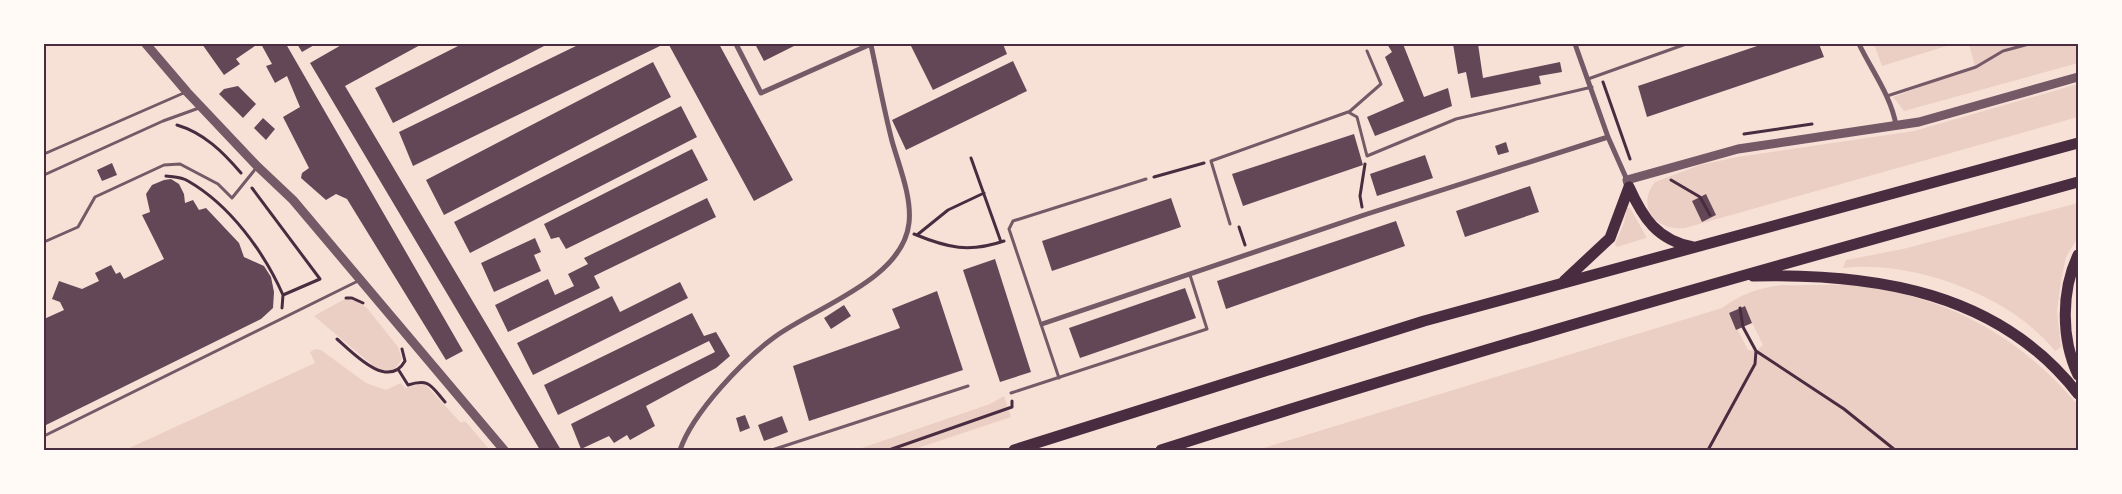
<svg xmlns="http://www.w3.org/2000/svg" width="2122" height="494" font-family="'DejaVu Sans',sans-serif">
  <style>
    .green { fill: #ebcfc5; fill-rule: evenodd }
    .building { fill: #644757 }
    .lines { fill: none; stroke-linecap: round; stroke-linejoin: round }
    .path { stroke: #4a2c40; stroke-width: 3 }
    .service { stroke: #755966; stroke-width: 3 }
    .minor { stroke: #755966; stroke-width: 5 }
    .tertiary { stroke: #755966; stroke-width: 9 }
    .trunk { stroke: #4a2c40; stroke-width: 11 }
    .neatline { fill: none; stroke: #4a2c40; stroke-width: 2 }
  </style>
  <rect width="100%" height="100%" fill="#f7e1d7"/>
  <!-- green -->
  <path class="green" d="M1874,44h79l-71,22z
    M1969,44h109v19l-174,48 -11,-14 82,-30z
    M2078,84v33l-393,111c-28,3 -50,-20 -30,-46l45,-17 37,-8 177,-26z
    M2078,203v34l-12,20 -5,24 -4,30 4,36 -6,4c-45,-56 -142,-91 -212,-83l3,-8 57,-11z
    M1627,208h3l16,28v2l-29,9 -2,-3 9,-21z
    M1781,285c29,1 59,-2 87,2 88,14 152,51 210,118v45h-821l465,-142c19,-14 36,-20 59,-23zM1744,306l19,39 -7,6 -8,-1 -19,-37z
    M345,299l11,2 11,7 31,39 4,12 -7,10 -7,2 -11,-2 -63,-53z
    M315,349l6,1 45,33 20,7 15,-7 4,5 19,-5 37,40 4,-2 25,29h-365l190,-87 -5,-11z
    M1004,396l7,21 -99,33h-56l134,-46z"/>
  <!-- building -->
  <path class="building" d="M202,44h56l-22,15 4,5 -16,11z
    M261,44h25l177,307 -17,9 -99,-161 -11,-5 -10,6 -25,-22 1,-5 7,-5 -26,-51 17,-10 -13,-31 -12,7 -9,-17 6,-2z
    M297,44h19l-14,8z
    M343,44h79l-77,42 216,364h-21l-230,-387z
    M462,44h86l-155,79 -18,-35z
    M580,44h79l1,2 -247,120 -14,-34z
    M672,44h47l74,136 -39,21 -85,-156z
    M755,44h43l-34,17z
    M910,44h93l4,10 -74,36z
    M1387,44h16l21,53 24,-9 4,18 -77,30 -8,-19 37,-16 -19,-44 7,-5z
    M1453,44h25l5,34 77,-16 2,10 -23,4 2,8 -70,14 -5,-26 -8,2z
    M1763,44h56l5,13 -177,60 -9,-31z
    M1013,61l14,30 -121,59 -14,-30z
    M653,62l18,35 -227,118 -18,-35z
    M238,86l18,18 -13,14 -24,-24 5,-5z
    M681,106l16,31 -227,116 -16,-31z
    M263,118l12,11 -9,11 -12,-12z
    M1354,134l9,31 -120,41 -11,-32z
    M1506,142l3,10 -11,3 -3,-9z
    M692,149l16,31 -142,69 -7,-12 -8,2 -7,-15z
    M1425,155l8,23 -56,18 -7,-22z
    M112,163l5,12 -15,6 -5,-11z
    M171,179l8,5 5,10 1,9 8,-3 6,10 7,-2 33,35 5,14 20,9 7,11 3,15 -1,16 -12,11 -217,107v-107l20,-9 -4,-8 -8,-3 7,-18 23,8 17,-8 -4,-8 16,-8 5,9 4,-2 4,7 40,-20 -22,-44 8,-3 -4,-18 6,-9 12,-5z
    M1530,186l9,26 -74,25 -9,-26z
    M1706,194l10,21 -14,7 -10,-21z
    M707,198l9,19 -122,59 6,12 -92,44 -13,-27 53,-26 7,16 19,-9 -6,-12 20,-10 -4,-6z
    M1171,198l10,29 -129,44 -10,-30z
    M1396,221l9,25 -179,63 -9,-28z
    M535,238l6,14 -7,3 7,16 -47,21 -13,-29z
    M995,259l36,113 -31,10 -37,-112z
    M680,282l8,16 -155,77 -16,-32 95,-47 8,16z
    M1185,288l11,30 -116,40 -11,-30z
    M937,291l26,79 -154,51 -16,-55 107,-38 -8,-19z
    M844,305l7,11 -20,13 -7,-11z
    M1745,306l7,17 -16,7 -7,-17z
    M692,313l12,23 12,-4 14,24 -14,12 -70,38 9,20 -25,14 -3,-5 -13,8 -5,-7 -28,13 -10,-25 144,-72 -6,-11 -151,74 -14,-30z
    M745,415l5,13 -10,4 -4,-14z
    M782,416l6,16 -24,9 -6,-16z"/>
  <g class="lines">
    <!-- path -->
    <path class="path" d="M1603,82l27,77
      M177,125c27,8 46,27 64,48
      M1744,134l68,-10
      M971,158l30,84
      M166,176c7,1 16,1 22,5 42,24 76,71 95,114
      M1154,177l50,-14
      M1671,180l29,17 10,18
      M252,188l68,91 -37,16 -1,13
      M1362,207l-2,-11 5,-32
      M1239,227l6,18
      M914,234c34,14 55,19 90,7
      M917,235l31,-25 36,-17
      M346,298h6l11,5
      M337,339c15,13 51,52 68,22l-3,-12
      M1756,351l88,58 51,41
      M398,369l10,16c22,-7 23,1 37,17
      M889,450l123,-43v-6
      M1708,450l47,-86 1,-13 -13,-24 -3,-19"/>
    <!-- service -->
    <path class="service" d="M1588,79l98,-35
      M1887,96l89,-29 27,-16 26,-7
      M1349,112l32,-28 -14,-33
      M44,154l142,-62
      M44,175l119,-54 36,-13
      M1230,224l-19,-63 137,-49 9,5 10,39 89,-37 136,-32
      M44,242l34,-15 17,-30 69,-32 16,-1 38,20 14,14 25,-31
      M1059,378l-50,-149 4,-8 133,-42
      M1011,393l196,-64 -17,-54
      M44,436l316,-156
      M772,450l196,-64"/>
    <!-- minor -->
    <path class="minor" d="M736,44l25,49 110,-49
      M1575,44l33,93 19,43
      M1859,44c13,27 32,52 37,81
      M1042,324l322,-109 244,-78
      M680,450c13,-38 64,-91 96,-114 42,-30 127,-57 133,-113 3,-26 -10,-57 -17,-82 -8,-31 -14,-64 -21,-96"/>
    <!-- tertiary -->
    <path class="tertiary" d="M146,44l41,48 70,74 36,34 211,250
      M1629,187l-2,-7 111,-31 181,-27 159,-45"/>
    <!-- trunk -->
    <path class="trunk" d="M1629,187c14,31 28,53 64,60
      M2078,255c-17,36 -17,84 0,120
      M1753,276c122,-3 246,16 325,118
      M1564,281l46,-43 19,-51
      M1014,450l410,-129 654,-178
      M1161,450c303,-97 610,-183 917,-268"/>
  </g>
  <!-- border -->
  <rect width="2122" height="494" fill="none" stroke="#fffaf5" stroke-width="90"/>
  <rect x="45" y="45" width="2032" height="404" class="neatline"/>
</svg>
